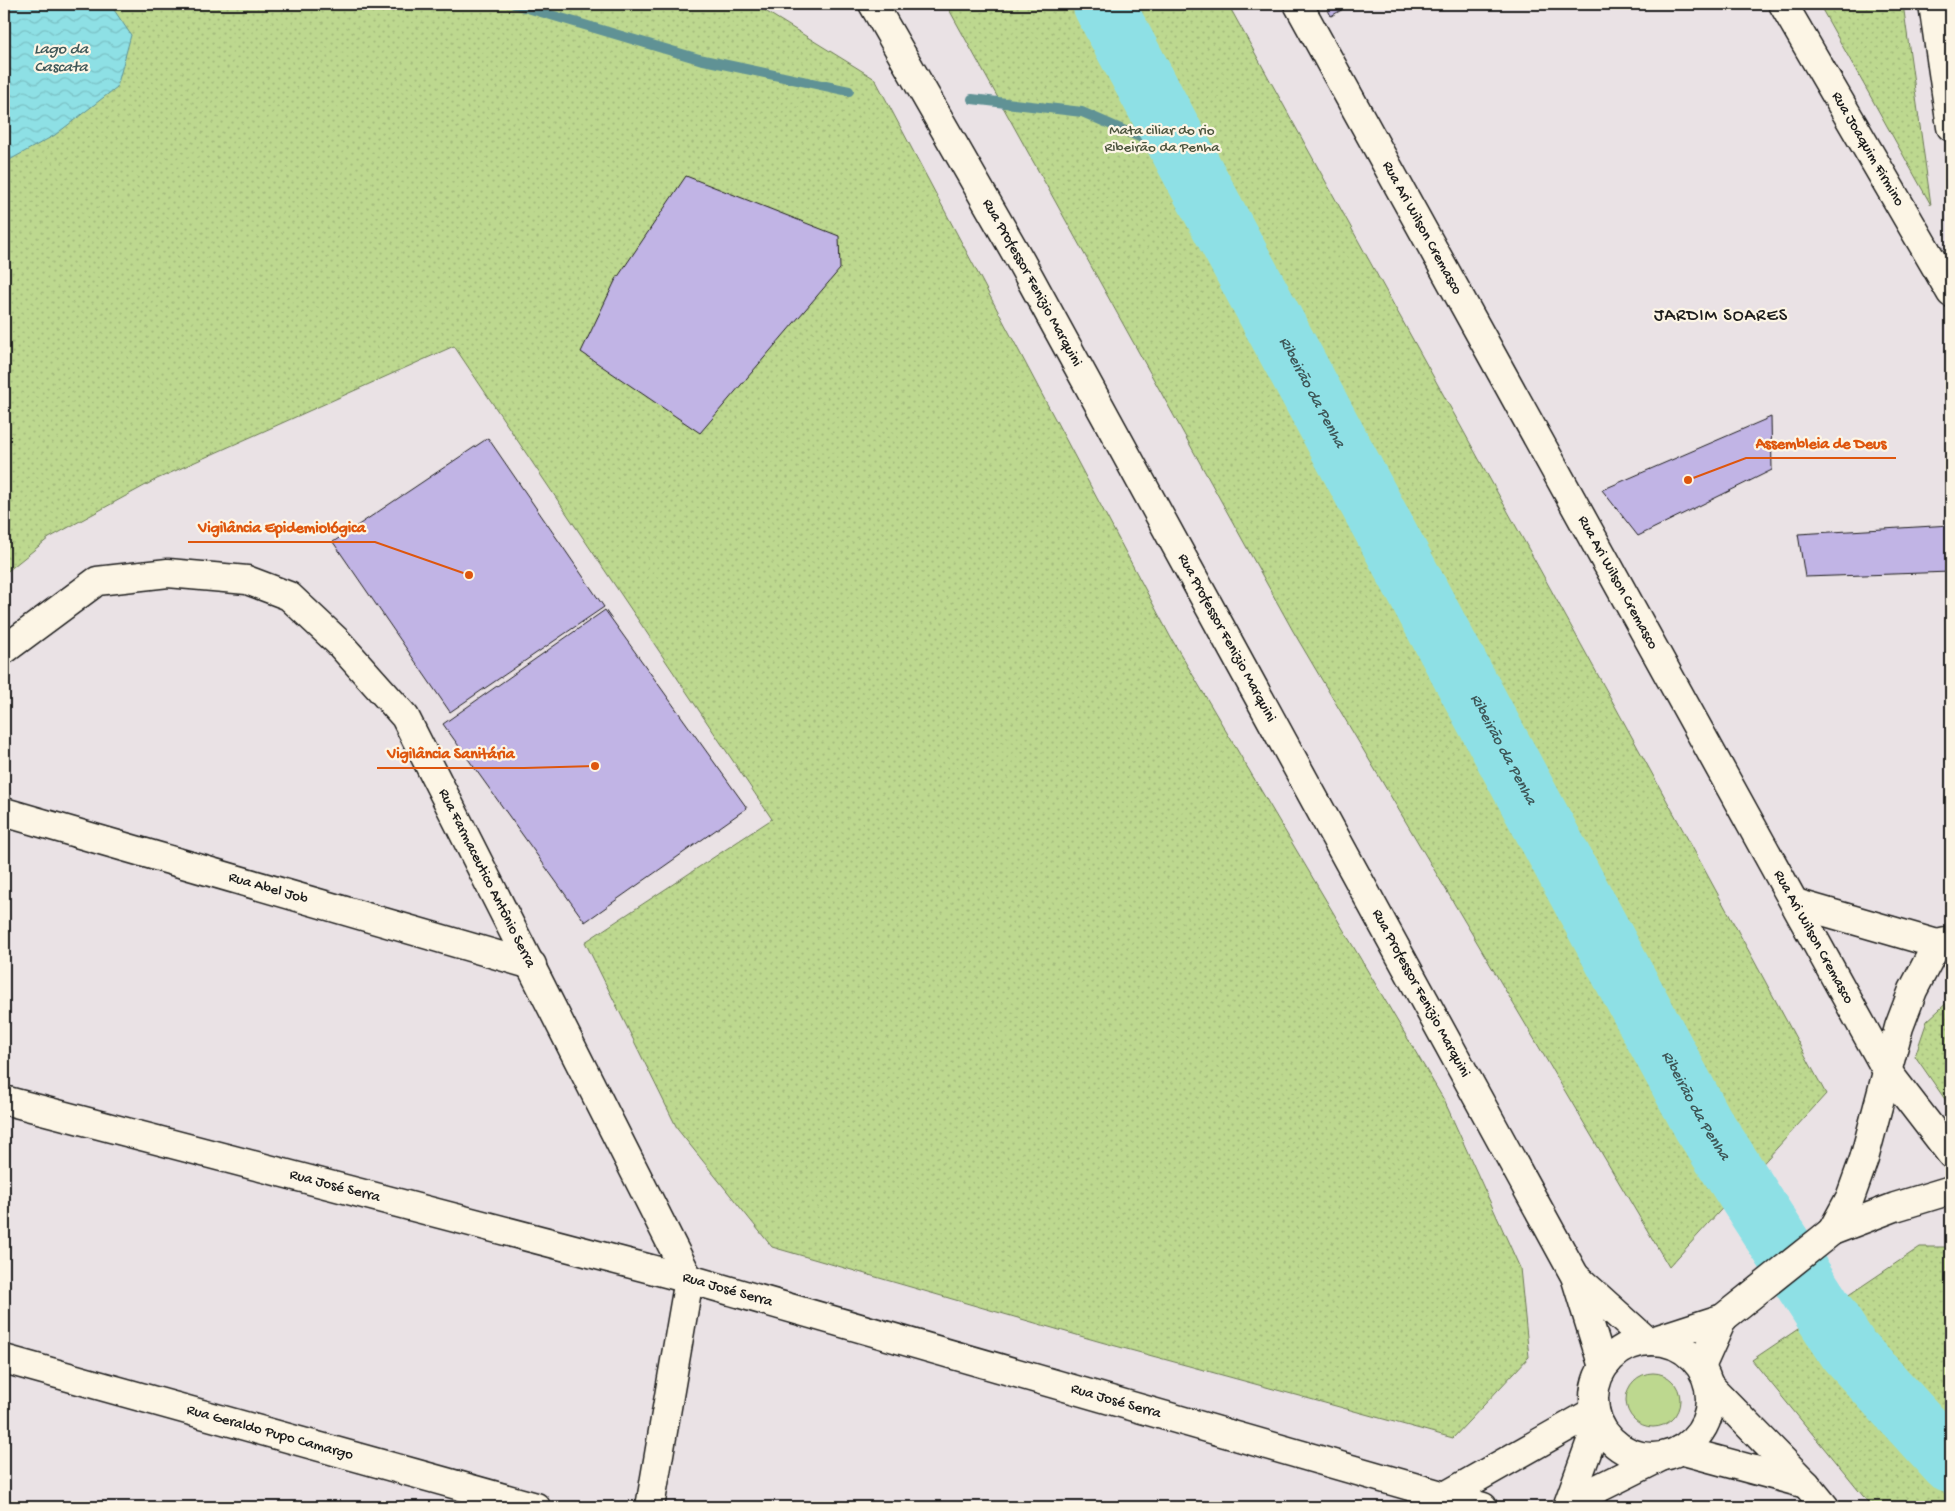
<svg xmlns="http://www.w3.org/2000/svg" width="1955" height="1511" font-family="'Gochi Hand',sans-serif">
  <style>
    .green { fill: #bdd88f; stroke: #6c7a56 }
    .park { fill: url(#park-dots); stroke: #6c7a56 }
    .water { fill: url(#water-waves); stroke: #609295 }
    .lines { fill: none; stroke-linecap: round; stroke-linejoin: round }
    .stream { stroke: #609295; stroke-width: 10 }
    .river { stroke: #8ee0e5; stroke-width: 61 }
    .building { fill: #c1b4e5; stroke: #1c1c1c }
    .minor-casing { stroke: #1c1c1c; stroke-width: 31 }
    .minor { stroke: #fcf5e5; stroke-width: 28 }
    .labels { text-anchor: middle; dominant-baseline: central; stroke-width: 4.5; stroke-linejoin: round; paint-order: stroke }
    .park-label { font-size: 15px; fill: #4c543e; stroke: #fcf5e5 }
    .street-label { font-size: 15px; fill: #1c1c1c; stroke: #fcf5e5 }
    .water-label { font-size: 16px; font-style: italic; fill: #3e5758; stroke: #fcf5e5 }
    .quarter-label { font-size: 18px; letter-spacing: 1px; fill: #1c1c1c; stroke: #fcf5e5 }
    .leader { fill: none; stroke: #de560d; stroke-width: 2 }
    .callout-dot { fill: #de560d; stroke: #fcf5e5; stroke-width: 2 }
    .callout-label { font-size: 16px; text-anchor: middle; font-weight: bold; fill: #de560d; stroke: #fcf5e5; stroke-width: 4.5; stroke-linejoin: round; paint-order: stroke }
  </style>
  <defs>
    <pattern id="park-dots" width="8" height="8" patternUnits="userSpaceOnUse" patternTransform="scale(1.25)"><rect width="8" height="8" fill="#bdd88f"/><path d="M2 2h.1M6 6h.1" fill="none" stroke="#a2b97b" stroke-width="1.8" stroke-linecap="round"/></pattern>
    <pattern id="water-waves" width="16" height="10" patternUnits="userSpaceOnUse" patternTransform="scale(1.25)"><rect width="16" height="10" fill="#8ee0e5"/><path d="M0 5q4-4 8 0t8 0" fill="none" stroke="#7ac0c4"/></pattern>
  </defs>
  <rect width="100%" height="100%" fill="#eae2e5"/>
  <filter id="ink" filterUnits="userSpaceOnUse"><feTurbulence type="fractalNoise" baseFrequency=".02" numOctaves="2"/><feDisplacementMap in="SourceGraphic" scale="10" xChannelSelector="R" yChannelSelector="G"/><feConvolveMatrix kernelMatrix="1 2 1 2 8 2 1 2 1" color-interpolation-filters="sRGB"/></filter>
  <g filter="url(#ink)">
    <!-- green -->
    <path class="green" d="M1626 1400a27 27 0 1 1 54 0a27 27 0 1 1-54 0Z"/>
    <!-- park -->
    <path class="park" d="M4,4h750l121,75 296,559 273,462 76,168 9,89 -76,81 -352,-96 -329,-95 -94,-117 -93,-188 187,-123 -318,-473 -297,133 -108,59 -45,36z
      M946,4h282c199,363 402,725 598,1090l-157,173 -376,-636z
      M1819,4h84l28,201z
      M1951,999v109l-36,-52 12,-35z
      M1920,1247h31v260h-79l-120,-147z"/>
    <!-- water -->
    <path class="water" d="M4,4h106l21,31 -14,52 -62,48 -51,28z"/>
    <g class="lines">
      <!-- stream -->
      <path class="stream" d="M514,4l185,55 150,32
        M972,99l110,13 103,45"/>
      <!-- river -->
      <path class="river" id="s1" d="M1103,4l600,1120 146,227 102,112"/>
    </g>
    <!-- building -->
    <path class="building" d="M1325,4h27l-21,12z
      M686,176l153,60 1,33 -140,164 -119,-81 34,-71z
      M1771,417l1,53 -134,66 -36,-46z
      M488,438l116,169 -154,105 -117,-170z
      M1951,525v47l-146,5 -7,-43z
      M605,610l142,198 -162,114 -142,-198z"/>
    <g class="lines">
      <!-- minor casing -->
      <g class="minor-casing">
        <g id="minor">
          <path id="s2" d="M873,4l148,258 554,1014 28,91"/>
          <path id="s3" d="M1298,4l589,1067 64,83"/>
          <path id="s4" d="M1783,4l168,289"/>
          <path d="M1933,4l18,123"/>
          <path id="s5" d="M4,650l93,-69 71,-8 79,7 42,16 49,46 67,75 284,562 -39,228"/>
          <path id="s6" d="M4,812l528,153"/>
          <path d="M1795,903l142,41 14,-3"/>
          <path id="s7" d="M4,1100l685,179 794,228"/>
          <path d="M1832,1231l18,-33 14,-39 35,-132 14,-37 24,-46"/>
          <path d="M1576,1277l71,64"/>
          <path d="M1652,1341l71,-23 109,-87 63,-24 56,-17"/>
          <circle cx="1652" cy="1399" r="58"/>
          <path id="s8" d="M4,1359l532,148"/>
          <path d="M1701,1367l22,-49"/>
          <path d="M1709,1385l98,100 18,22"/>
          <path d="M1680,1450l126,34"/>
          <path d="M1447,1495l148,-84"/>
          <path d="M1569,1503l92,-46"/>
          <path d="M1567,1507l31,-85"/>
        </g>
      </g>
      <!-- minor -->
      <use href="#minor" class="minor"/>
    </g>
  </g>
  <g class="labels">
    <!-- park labels -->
    <g class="park-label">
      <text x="1162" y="131">Mata ciliar do rio<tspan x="1162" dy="17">Ribeirão da Penha</tspan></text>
    </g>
    <!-- street labels -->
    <g class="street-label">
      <text stroke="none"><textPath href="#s4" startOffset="168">Rua Joaquim Firmino</textPath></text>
      <text stroke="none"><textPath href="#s3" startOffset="256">Rua Ari Wilson Cremasco</textPath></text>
      <text stroke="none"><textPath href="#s2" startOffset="321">Rua Professor Fenizio Marquini</textPath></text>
      <text stroke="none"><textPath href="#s3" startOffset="661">Rua Ari Wilson Cremasco</textPath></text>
      <text stroke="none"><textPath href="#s2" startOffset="726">Rua Professor Fenizio Marquini</textPath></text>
      <text stroke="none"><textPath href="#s5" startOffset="660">Rua Farmaceutico Antônio Serra</textPath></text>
      <text stroke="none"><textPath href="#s6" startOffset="275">Rua Abel Job</textPath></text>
      <text stroke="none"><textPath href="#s3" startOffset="1066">Rua Ari Wilson Cremasco</textPath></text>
      <text stroke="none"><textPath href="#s2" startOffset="1131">Rua Professor Fenizio Marquini</textPath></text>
      <text stroke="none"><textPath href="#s7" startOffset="342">Rua José Serra</textPath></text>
      <text stroke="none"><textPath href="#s7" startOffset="748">Rua José Serra</textPath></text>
      <text stroke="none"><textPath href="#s7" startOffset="1152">Rua José Serra</textPath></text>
      <text stroke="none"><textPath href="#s8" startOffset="276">Rua Geraldo Pupo Camargo</textPath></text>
    </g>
    <!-- water labels -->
    <g class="water-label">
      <text x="61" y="50">Lago da<tspan x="61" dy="18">Cascata</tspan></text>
      <text stroke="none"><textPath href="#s1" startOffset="441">Ribeirão da Penha</textPath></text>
      <text stroke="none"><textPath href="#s1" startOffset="846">Ribeirão da Penha</textPath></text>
      <text stroke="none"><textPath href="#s1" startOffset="1251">Ribeirão da Penha</textPath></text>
    </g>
    <!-- quarter labels -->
    <g class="quarter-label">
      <text x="1721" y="316">JARDIM SOARES</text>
    </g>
  </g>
  <!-- callouts -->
  <path class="leader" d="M1688 480L1746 458H1896M469 575L375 542H188M595 766L524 768H377"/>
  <g class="callout-dot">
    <circle cx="1688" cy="480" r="5"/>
    <circle cx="469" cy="575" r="5"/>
    <circle cx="595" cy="766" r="5"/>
  </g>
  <g class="callout-label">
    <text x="1821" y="448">Assembleia de Deus</text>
    <text x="282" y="532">Vigilância Epidemiológica</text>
    <text x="451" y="758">Vigilância Sanitária</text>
  </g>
  <!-- margin -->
  <rect width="1955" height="1511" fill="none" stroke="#fcf5e5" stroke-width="20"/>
  <rect x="10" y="10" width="1935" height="1491" fill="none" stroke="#1c1c1c" stroke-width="2" filter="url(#ink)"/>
</svg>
